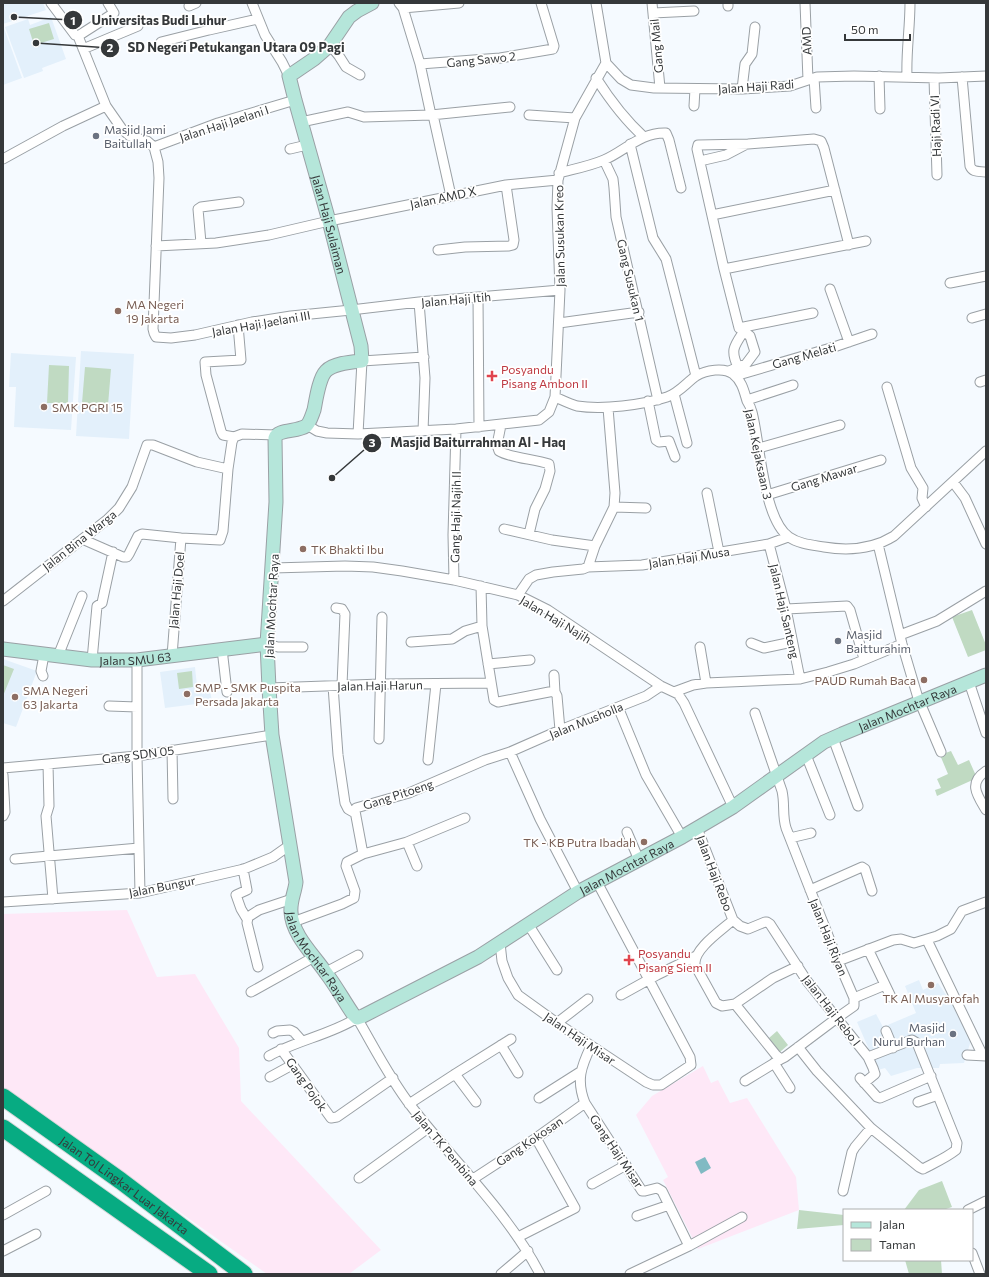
<svg xmlns="http://www.w3.org/2000/svg" width="989" height="1277" font-family="Commissioner,sans-serif">
  <style>
    .commercial { fill: #fee8f7 }
    .built { fill: #e3f0fb }
    .green { fill: #c0dac2 }
    .water { fill: #81bac3 }
    .lines { fill: none; stroke-linecap: round; stroke-linejoin: round }
    .street-casing { stroke: #9aa0a5; stroke-width: 11 }
    .secondary-casing { stroke: #9aa0a5; stroke-width: 15 }
    .highway-casing { stroke: #d7d7d8; stroke-width: 19 }
    .street { stroke: #fff; stroke-width: 9 }
    .secondary { stroke: #b5e6da; stroke-width: 13 }
    .highway { stroke: #07ab82; stroke-width: 17 }
    .worship-dot { fill: #6b7280; stroke: #fff; stroke-width: 1.5 }
    .education-dot { fill: #8d6e63; stroke: #fff; stroke-width: 1.5 }
    .health-dot { fill: #e0444e; stroke: #fff; stroke-width: 1.5 }
    .labels { text-anchor: middle; dominant-baseline: central; stroke-width: 3.5; stroke-linejoin: round; paint-order: stroke }
    .street-label { font-size: 12px; fill: #35383a; stroke: #fff }
    .worship-label { font-size: 12px; fill: #5b616d; stroke: #fff; text-anchor: start }
    .education-label { font-size: 12px; fill: #785e54; stroke: #fff; text-anchor: start }
    .health-label { font-size: 12px; fill: #be3a42; stroke: #fff; text-anchor: start }
    .leader { fill: none; stroke: #35383a; stroke-width: 1.5 }
    .callout-dot { fill: #35383a; stroke: #fff; stroke-width: 1.5 }
    .mark-label { font-size: 12px; text-anchor: middle; font-weight: bold; fill: #fff }
    .callout-label { font-size: 13px; text-anchor: middle; font-weight: bold; fill: #35383a; stroke: #fff; stroke-width: 3.5; stroke-linejoin: round; paint-order: stroke }
  </style>
  <rect width="100%" height="100%" fill="#f5faff"/>
  <!-- commercial -->
  <path class="commercial" d="M127,910l30,67 38,-3 44,74 2,53 140,149 -32,24h-82l-264,-187v-173z
    M703,1066l8,17 7,-3 12,23 17,-5 49,79 3,33 -101,39 -35,-69 5,-3 -32,-62 16,-19z"/>
  <!-- built -->
  <path class="built" d="M3,3h40l3,7 -43,14z
    M51,17l15,42 -24,9 1,3 -19,7 -19,-51 23,-8 2,6z
    M3,28h1l18,50 -19,7z
    M81,351l53,3 -5,85 -53,-3z
    M11,353l65,4 -5,73 -57,-3 2,-40h-7z
    M3,659l34,12 -21,56 -13,-4z
    M195,667l2,19 12,-2 3,18 -47,6 -5,-36z
    M919,980l4,10 15,-7 35,51 -9,29 -24,1 -1,4h-22l-26,8 -6,-8 -7,2 -21,-48 19,-8 7,13 33,-14 -11,-27z"/>
  <!-- green -->
  <path class="green" d="M49,23l5,16 -20,6 -5,-16z
    M49,365l20,1 -1,37h-21z
    M85,367l26,2 -3,36 -26,-2z
    M972,610l14,35v5l-18,7 -16,-40z
    M3,665l11,4 -11,27z
    M192,671l1,16 -14,2 -2,-16z
    M951,751l7,14 11,-5 8,18 -40,18 -2,-6 6,-2 -4,-9 11,-5 -8,-19z
    M777,1031l11,14 -8,7 -11,-14z
    M942,1181l10,26 -9,3h-39l15,-20z
    M799,1210l45,5v10l-47,4z
    M905,1260h36l1,14h-33z"/>
  <!-- water -->
  <path class="water" d="M705,1157l6,11 -10,6 -6,-12z"/>
  <g class="lines">
    <!-- street casing -->
    <g class="street-casing">
      <path id="street" d="M51,3l24,32 3,1 28,70 16,23 8,7 17,5 7,6 4,15 1,16 -6,151 1,4 2,4 15,1 24,-3 57,-13 39,-6 60,-6 68,-8 141,-12
        M252,3l13,32 17,27 7,14
        M399,3l4,5 17,56 80,-6 53,-9 1,-3 -13,-43
        M652,3l8,85
        M728,3v3
        M805,3l3,77
        M189,6l7,-3
        M403,8l56,-5
        M653,13l41,-2
        M78,36l36,-23 -6,-10
        M161,42l48,-12 49,-11
        M330,45l9,11 7,11 14,8
        M83,49l55,-23
        M606,63l15,16 10,6 23,3 88,1 48,-3 27,-9 37,-1 85,2 47,-2
        M420,64l11,51 79,-8
        M879,76l1,33
        M907,76c-1,-24 3,-48 3,-73
        M962,77l8,89c3,7 9,5 16,6
        M596,78c14,22 29,42 48,59
        M814,78l2,30
        M934,78l3,97
        M742,89l3,-25 7,-10 3,-27
        M694,106l1,-17
        M433,115l18,81
        M529,115l46,3
        M301,122l47,-10 16,5 67,-2
        M630,144l23,94 13,21 30,117
        M154,147l64,-24 77,-23
        M290,149l17,-4
        M3,159l60,-33 43,-20
        M604,160l9,19 1,9 2,29 42,183
        M700,161l26,-6 19,-10
        M559,173c15,-4 31,-7 45,-13 21,-9 37,-28 62,-27l3,7 12,48
        M712,215l123,-25
        M201,243l-3,-34 3,-2 38,-5
        M849,245l-25,-97 -3,-7 -7,-2 -66,5 -50,1 -1,4 27,120 142,-28
        M156,246l60,-3 53,-8 60,-14 177,-36 52,-5
        M438,250l27,-3 44,-1 4,-1 1,-5 -8,-55
        M724,269l15,59 11,8 5,16 -9,12 -17,7
        M950,283l36,-7
        M830,289l19,53
        M478,297l1,130
        M419,302l6,76 -2,53
        M972,318l14,-4
        M559,323l80,-11
        M739,328l74,-15
        M738,367c-8,-17 -4,-21 6,-36
        M735,376l99,-29 38,-13
        M980,382l6,-2
        M887,387l24,81 12,20 -1,10 4,9
        M674,394l13,49
        M555,397c7,3 15,7 22,9 26,4 65,-1 90,-9 12,-4 19,-14 29,-21 10,-6 28,-9 37,-2 9,7 11,17 14,27 2,3 4,7 5,11 8,30 11,107 37,125 10,7 23,8 35,10 24,4 49,2 70,-11l92,-85
        M747,400l46,-15
        M648,401l8,39 3,2 10,-1 6,16
        M307,425l10,6 10,2 31,1 98,-5 83,-9 10,-8 6,-15 5,-107 -3,-82 1,-28 17,-62 31,-55 -10,-60
        M501,425l-4,20 2,6c11,7 36,8 50,13l1,7 -5,18 -10,20 -6,25
        M358,434l4,-73 62,-4
        M234,437l-11,-2 -2,-4 -15,-56 -1,-13 36,-2 -3,-35
        M759,448l81,-23
        M953,482l12,16 21,46
        M707,493l12,59
        M767,495l114,-35
        M614,507l32,1
        M504,529l48,11 43,6
        M82,539l41,18h4l2,-3 9,-18 4,-2 39,4 39,2 3,-9 5,-62 4,-27 2,-5 8,-3 34,1
        M769,544l17,65 14,70
        M878,544l24,100 16,54 23,54
        M588,567l54,-2 25,-4 102,-17 19,-7
        M273,568l72,-2 28,1 29,4 52,9 64,15 30,15 113,76 17,8 6,9 49,104
        M454,580l-1,-45 3,-106
        M481,586l1,40 12,74 4,2 56,-11 1,1 2,4 3,34
        M518,595l11,-16 7,-4 17,-3 30,-3 5,-2 7,-21 19,-39 1,-14 -7,-85
        M3,601l105,-82 11,-11 13,-21 15,-42h6l44,17 31,7
        M336,608l6,1 3,5 -3,71
        M786,609l61,-3 3,4 14,49
        M900,635l37,-14 49,-30
        M411,642l41,-3 13,-8 17,-5
        M751,643l13,5 28,-6
        M267,644l11,3h25
        M700,647l6,36
        M222,649l5,43
        M58,656l24,-60
        M172,656l9,-118
        M92,660l5,-54 5,-3 11,-51
        M137,660v96l3,137
        M488,664l42,-4
        M554,675l1,17
        M43,676l-2,-5 3,-16
        M969,682l17,51
        M333,686l5,69 7,48 3,6 7,4
        M269,688l112,-4 110,-1
        M674,692l19,-7 13,-2 94,-4 28,-7 26,-8 48,-20
        M109,706l28,1
        M618,707l28,68 36,62
        M833,738l25,68
        M379,739l3,-122
        M172,750l1,49
        M510,752l30,67 38,73
        M806,755l24,60
        M428,760l8,-76
        M48,764l1,42 -3,10 7,83
        M3,768l134,-12 135,-21
        M986,771c-18,12 -9,24 0,39
        M3,775l2,37 -2,4
        M697,828l36,92 7,6 8,3 17,-7h2l3,2 37,57 61,76 5,11 2,6 -11,9
        M627,832l12,28
        M790,838l21,-5
        M407,842l10,24
        M363,854l44,-12 58,-24
        M15,859l124,-11
        M243,869l4,21 -11,5 5,14 6,10
        M810,890l52,-23 3,2 7,22
        M3,902l137,-9 104,-24 29,-12 17,-12
        M733,920c-11,10 -40,29 -38,45l21,38 6,3 13,-2 41,51 5,4 4,-2 52,-39 17,-12v-8l-16,-37 -52,-133c-4,-13 -1,-24 -4,-37l-27,-78
        M293,922l49,-18 12,-6 1,-7 -9,-25 1,-4 16,-8 -8,-43 1,-3 53,-15 76,-33 25,-8 50,-22 86,-34 15,-10
        M528,924l29,46
        M927,940l56,116
        M500,943l2,18 6,17 10,17 39,28 89,59 7,3h8l30,-20 -1,-8 -93,-175
        M868,949l23,48
        M838,961l55,-21 8,-1 13,4 23,-7 14,-7 11,-18 24,-9
        M258,967l-11,-44 1,-6 11,-7 33,-11
        M326,972l32,-17
        M251,992l63,-35
        M621,995l36,-20 39,-19
        M854,998l31,-13
        M735,1004l38,-26 25,-12
        M557,1023l31,-24
        M886,1031l7,17
        M273,1033l4,-2 13,-1 4,2 8,9
        M501,1045l17,28
        M591,1046c-10,21 -15,34 -6,57l57,88h3l12,-3 5,3 27,55
        M798,1047l19,24 54,57 48,39 4,2c11,-6 23,-11 33,-19l1,-7 -40,-100 -5,-3 -3,1 -41,16
        M281,1049l50,69 6,-1 56,-39
        M967,1055l19,1
        M269,1056c28,-16 61,-21 88,-38 17,29 33,61 54,88 43,56 96,105 129,168
        M774,1063l16,25
        M455,1074l21,28
        M270,1077l22,-12
        M860,1078l17,19 3,1 51,-22
        M745,1081l36,-22
        M539,1098l41,-26
        M918,1102l20,-7
        M409,1104l46,-30 56,-35
        M359,1178l69,-50
        M473,1179l63,-41 49,-35
        M592,1184l34,-19
        M843,1191l9,-39 3,-5 16,-19
        M968,1210l18,-9
        M3,1215l43,-24
        M637,1216l32,-11
        M518,1237l57,-29 -39,-70
        M3,1251l33,-17
        M972,1253l8,21
        M501,1274l27,-23
        M630,1274l59,-28 53,-29"/>
    </g>
    <!-- secondary casing -->
    <g class="secondary-casing">
      <g id="secondary">
        <path id="s1" d="M372,3l-15,8 -8,6 -19,28 -16,14 -25,17 6,24 34,121 32,125 1,15c-11,1 -28,2 -36,10 -7,7 -10,29 -12,39 -2,5 -4,13 -8,16 -9,6 -28,3 -31,12l1,64 -9,142 2,44 3,47 24,147c-1,10 -6,19 -5,30 1,23 23,43 35,61 10,13 18,28 27,41l4,4 6,-2 115,-59 100,-65 104,-55 51,-30 91,-65 18,-8 144,-59"/>
        <path id="s2" d="M3,649l89,11h45l130,-16"/>
      </g>
    </g>
    <!-- highway casing -->
    <g class="highway-casing">
      <g id="highway">
        <path id="s3" d="M3,1097l118,84 123,93"/>
        <path d="M3,1128l206,146"/>
      </g>
    </g>
    <!-- street -->
    <use href="#street" class="street"/>
    <!-- secondary -->
    <use href="#secondary" class="secondary"/>
    <!-- highway -->
    <use href="#highway" class="highway"/>
  </g>
  <!-- markers -->
  <g class="worship-dot">
    <circle cx="96" cy="136" r="4"/>
    <circle cx="838" cy="641" r="4"/>
    <circle cx="953" cy="1034" r="4"/>
  </g>
  <g class="education-dot">
    <circle cx="118" cy="311" r="4"/>
    <circle cx="44" cy="407" r="4"/>
    <circle cx="303" cy="549" r="4"/>
    <circle cx="924" cy="680" r="4"/>
    <circle cx="187" cy="694" r="4"/>
    <circle cx="15" cy="697" r="4"/>
    <circle cx="644" cy="842" r="4"/>
    <circle cx="931" cy="985" r="4"/>
  </g>
  <g class="health-dot">
    <path d="M490 370h4v4h4v4h-4v4h-4v-4h-4v-4h4z"/>
    <path d="M627 954h4v4h4v4h-4v4h-4v-4h-4v-4h4z"/>
  </g>
  <g class="labels">
    <!-- street labels -->
    <g class="street-label">
      <text transform="translate(806 41) rotate(-92)">AMD</text>
      <text transform="translate(656 46) rotate(-95)">Gang Mail</text>
      <text transform="translate(481 59) rotate(-6)">Gang Sawo 2</text>
      <text transform="translate(756 86) rotate(-4)">Jalan Haji Radi</text>
      <text transform="translate(224 123) rotate(-18)">Jalan Haji Jaelani I</text>
      <text transform="translate(935 126) rotate(-92)">Haji Radi VI</text>
      <text transform="translate(443 197) rotate(-12)">Jalan AMD X</text>
      <text stroke="none"><textPath href="#s1" startOffset="266">Jalan Haji Sulaiman</textPath></text>
      <text transform="translate(559 236) rotate(-91)">Jalan Susukan Kreo</text>
      <text transform="translate(631 280) rotate(77)">Gang Susukan 1</text>
      <text transform="translate(456 299) rotate(-5)">Jalan Haji Itih</text>
      <text transform="translate(261 323) rotate(-10)">Jalan Haji Jaelani III</text>
      <text transform="translate(804 355) rotate(-16)">Gang Melati</text>
      <text transform="translate(759 454) rotate(78)">Jalan Kejaksaan 3</text>
      <text transform="translate(824 477) rotate(-17)">Gang Mawar</text>
      <text transform="translate(455 517) rotate(-89)">Gang Haji Najih II</text>
      <text transform="translate(79 540) rotate(-38)">Jalan Bina Warga</text>
      <text transform="translate(689 557) rotate(-9)">Jalan Haji Musa</text>
      <text transform="translate(176 590) rotate(-85)">Jalan Haji Doel</text>
      <text transform="translate(271 606) rotate(-87)">Jalan Mochtar Raya</text>
      <text transform="translate(785 611) rotate(77)">Jalan Haji Santeng</text>
      <text transform="translate(556 619) rotate(31)">Jalan Haji Najih</text>
      <text stroke="none"><textPath href="#s2" startOffset="133">Jalan SMU 63</textPath></text>
      <text transform="translate(380 685) rotate(-1)">Jalan Haji Harun</text>
      <text stroke="none"><textPath href="#s1" startOffset="1775">Jalan Mochtar Raya</textPath></text>
      <text transform="translate(586 720) rotate(-22)">Jalan Musholla</text>
      <text transform="translate(138 754) rotate(-7)">Gang SDN 05</text>
      <text transform="translate(398 794) rotate(-18)">Gang Pitoeng</text>
      <text stroke="none"><textPath href="#s1" startOffset="1451">Jalan Mochtar Raya</textPath></text>
      <text transform="translate(715 873) rotate(69)">Jalan Haji Rebo</text>
      <text transform="translate(162 886) rotate(-11)">Jalan Bungur</text>
      <text transform="translate(829 937) rotate(68)">Jalan Haji Riyan</text>
      <text stroke="none"><textPath href="#s1" startOffset="1067">Jalan Mochtar Raya</textPath></text>
      <text transform="translate(832 1010) rotate(52)">Jalan Haji Rebo I</text>
      <text transform="translate(580 1038) rotate(34)">Jalan Haji Misar</text>
      <text transform="translate(307 1084) rotate(55)">Gang Pojok</text>
      <text transform="translate(529 1141) rotate(-34)">Gang Kokosan</text>
      <text transform="translate(446 1148) rotate(50)">Jalan TK Pembina</text>
      <text transform="translate(617 1151) rotate(56)">Gang Haji Misar</text>
      <text stroke="none"><textPath href="#s3" startOffset="150">Jalan Tol Lingkar Luar Jakarta</textPath></text>
    </g>
    <!-- worship labels -->
    <g class="worship-label">
      <text x="104" y="129">Masjid Jami<tspan x="104" dy="14">Baitullah</tspan></text>
      <text x="846" y="634">Masjid<tspan x="846" dy="14">Baitturahim</tspan></text>
      <text x="945" y="1027" text-anchor="end">Masjid<tspan x="945" dy="14">Nurul Burhan</tspan></text>
    </g>
    <!-- education labels -->
    <g class="education-label">
      <text x="126" y="304">MA Negeri<tspan x="126" dy="14">19 Jakarta</tspan></text>
      <text x="52" y="407">SMK PGRI 15</text>
      <text x="311" y="549">TK Bhakti Ibu</text>
      <text x="916" y="680" text-anchor="end">PAUD Rumah Baca</text>
      <text x="195" y="687">SMP - SMK Puspita<tspan x="195" dy="14">Persada Jakarta</tspan></text>
      <text x="23" y="690">SMA Negeri<tspan x="23" dy="14">63 Jakarta</tspan></text>
      <text x="636" y="842" text-anchor="end">TK - KB Putra Ibadah</text>
      <text x="931" y="998" text-anchor="middle">TK Al Musyarofah</text>
    </g>
    <!-- health labels -->
    <g class="health-label">
      <text x="501" y="369">Posyandu<tspan x="501" dy="14">Pisang Ambon II</tspan></text>
      <text x="638" y="953">Posyandu<tspan x="638" dy="14">Pisang Siem II</tspan></text>
    </g>
  </g>
  <!-- callouts -->
  <path class="leader" d="M14 17L73 20M36 43L110 48M332 478L372 443"/>
  <g class="callout-dot">
    <circle cx="14" cy="17" r="4"/>
    <circle cx="36" cy="43" r="4"/>
    <circle cx="332" cy="478" r="4"/>
    <circle cx="73" cy="20" r="10"/>
    <circle cx="110" cy="48" r="10"/>
    <circle cx="372" cy="443" r="10"/>
  </g>
  <g class="mark-label">
    <text x="73" y="25">1</text>
    <text x="110" y="52">2</text>
    <text x="372" y="447">3</text>
  </g>
  <g class="callout-label">
    <text x="159" y="25">Universitas Budi Luhur</text>
    <text x="236" y="52">SD Negeri Petukangan Utara 09 Pagi</text>
    <text x="478" y="447">Masjid Baiturrahman Al - Haq</text>
  </g>
  <!-- border -->
  <rect width="989" height="1277" fill="none" stroke="#35383a" stroke-width="8"/>
  <!-- legend -->
  <rect x="843" y="1209" width="130" height="52" fill="#ffffff" stroke="#aeafb0"/>
  <rect x="851" y="1222" width="20" height="6" fill="#b5e6da" stroke="#aeafb0"/>
  <text x="879" y="1229" font-size="12" fill="#35383a">Jalan</text>
  <rect x="851" y="1239" width="20" height="12" fill="#c0dac2" stroke="#aeafb0"/>
  <text x="879" y="1249" font-size="12" fill="#35383a">Taman</text>
  <!-- scale -->
  <path d="M845 34v6h65v-6" fill="none" stroke="#35383a" stroke-width="2"/>
  <text x="851" y="34" font-size="12" fill="#35383a" stroke="#ffffff" stroke-width="3" paint-order="stroke">50 m</text>
</svg>
